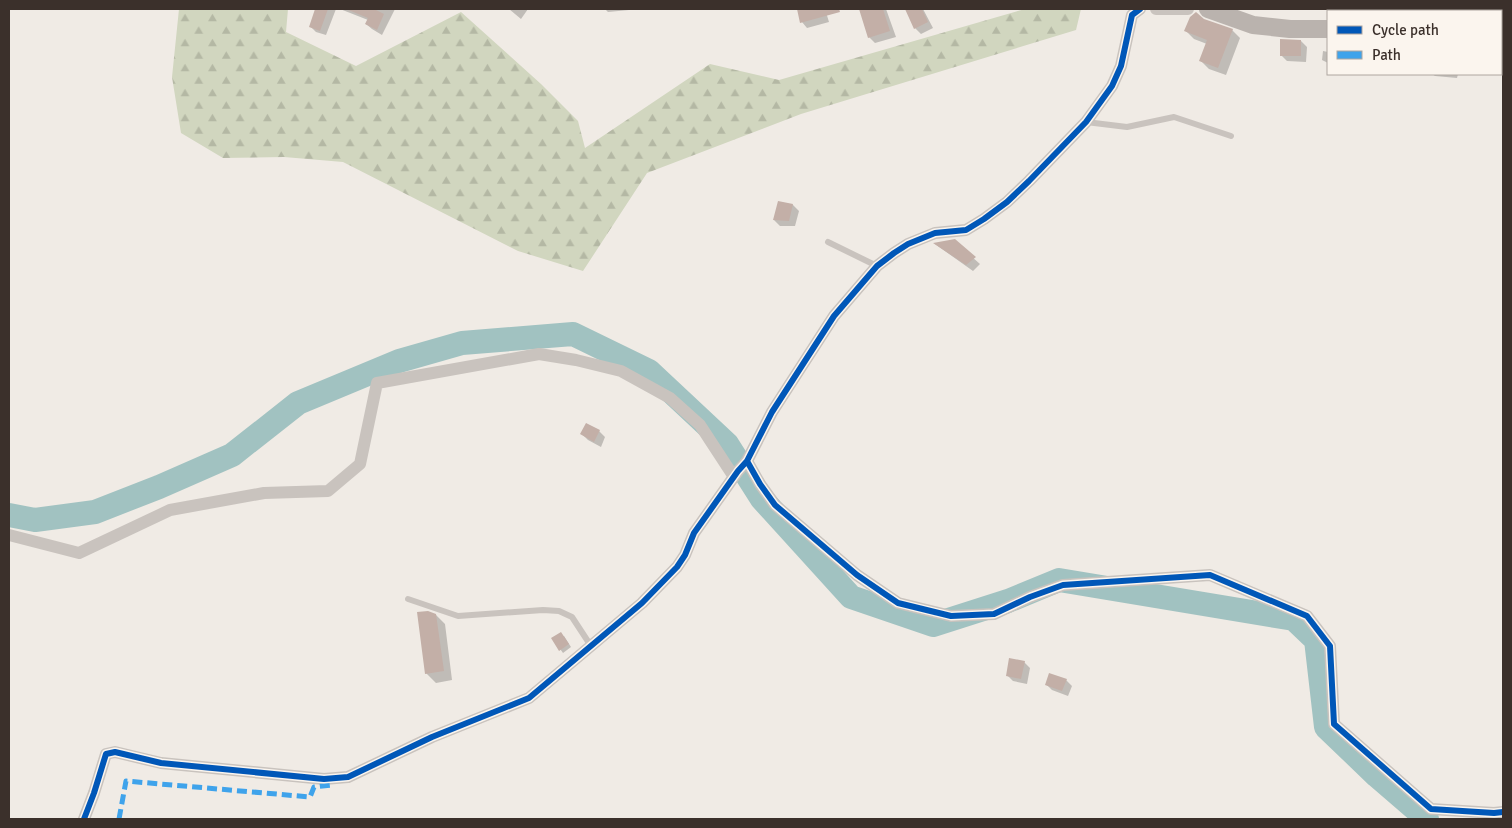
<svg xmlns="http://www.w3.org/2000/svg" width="1512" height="828" font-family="Signika,sans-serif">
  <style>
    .forest { fill: url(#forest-firs) }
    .shadow { fill: #0003 }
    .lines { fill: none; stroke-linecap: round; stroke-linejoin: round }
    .river { stroke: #a1c2c1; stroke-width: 24 }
    .building { fill: #c3afa7 }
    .lane { stroke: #c9c3be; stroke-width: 6 }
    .street { stroke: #c9c3be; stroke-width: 12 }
    .secondary { stroke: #bab3ae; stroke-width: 18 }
    .quiet { stroke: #3fa3eb; stroke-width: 5; stroke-dasharray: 10 5; stroke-linecap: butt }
    .cycleway-casing { stroke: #fbf5ee; stroke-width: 9 }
    .cycleway { stroke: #0057b8; stroke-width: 6 }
  </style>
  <defs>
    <pattern id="forest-firs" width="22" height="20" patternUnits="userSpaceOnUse" patternTransform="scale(1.25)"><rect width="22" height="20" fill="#d1d6bf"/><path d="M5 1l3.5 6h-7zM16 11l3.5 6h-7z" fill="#b4b8a4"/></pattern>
  </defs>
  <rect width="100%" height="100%" fill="#f0ebe5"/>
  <!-- forest -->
  <path class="forest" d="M179,9h109l-2,23 70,34 105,-54 80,72 37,37 7,27 125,-84 69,16 246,-71h56l-5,21 -275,84 -154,59 -64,98 -65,-20 -175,-89 -59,-5 -61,1 -42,-25 -9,-56z"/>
  <!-- shadow -->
  <path class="shadow" d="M317,9h19l-10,26 -10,-3 -6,-6z
    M340,9h55l-13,26 -10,-6 -6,-5 2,-4z
    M509,9h19l-7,10z
    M605,9h24v1l-21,2z
    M798,9h27l4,13 -22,6 -5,-6z
    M860,9h26l10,28 -21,6 -6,-6z
    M912,9h11l10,19 -12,6 -6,-6 -8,-17z
    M1204,20l28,10 8,8 -14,37 -17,-6 -9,-9 7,-16 -13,-5 -8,-8z
    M1301,41l6,6 -1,15 -19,-1 -6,-6z
    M1323,51l5,1v11l-6,-3z
    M1432,74h26l-1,4 -22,-2z
    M779,203l14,2 6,6 -4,15h-15l-6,-6z
    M954,241l26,23 -7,7 -38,-27z
    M599,431l6,6 -4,10 -13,-7 -6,-6z
    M436,615l9,9 7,56 -16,3 -10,-10z
    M564,636l7,11 -8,6 -10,-14z
    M1024,662l6,6 -3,16 -14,-3 -6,-6z
    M1066,680l6,6 -4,10 -16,-6 -6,-6z"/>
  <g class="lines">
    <!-- river -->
    <path class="river" d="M9,515l26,5 60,-8 64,-25 73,-32 66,-52 101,-42 63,-18 111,-9 76,37 78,73 35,55 89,98 82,28 75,-24 51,-21 235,39 22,21 10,87 51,49 50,43"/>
  </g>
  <!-- building -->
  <path class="building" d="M315,9h13l-8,22 -11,-4z
    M346,9h28l10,5 -7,16 -12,-6 3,-6z
    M797,9h42l1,3 -40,11z
    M859,9h24l7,22 -22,7z
    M905,9h17l6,13 -14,7z
    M1196,12l8,7 29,10 -15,39 -19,-7 8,-21 -23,-9 6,-14z
    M1280,39l21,1v16h-21z
    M778,201l15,3 -4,17 -16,-1z
    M955,239l21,18 -10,8 -33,-22z
    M586,423l14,7 -6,12 -14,-8z
    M428,611l8,3 8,57 -19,3 -8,-62z
    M561,632l8,12 -10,7 -8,-13z
    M1009,658l16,3 -4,18 -15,-3z
    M1049,673l18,6 -5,12 -17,-6z"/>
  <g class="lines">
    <!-- lane -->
    <path class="lane" d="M1086,122l41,5 47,-10 57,19
      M828,242l49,24
      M408,599l50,17 85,-6 16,1 13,6 19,29"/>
    <!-- street -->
    <path class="street" d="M1156,9h32
      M747,461l13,23 15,21 82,70 41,28 53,13 43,-2 36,-17 33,-12 147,-10 97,41 23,30 4,78 97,85 63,4 9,-1
      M9,535l70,18 91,-43 94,-17 64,-2 32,-27 17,-81 162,-29 37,6 45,11 49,27 30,27 34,52
      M84,819l10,-26 12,-39 9,-2 46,11 163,16 24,-2 84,-40 97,-39 113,-95 35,-36 8,-12 9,-22 44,-62 9,-10 25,-49 62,-96 43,-50 17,-13 14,-9 27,-11 31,-3 18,-11 23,-17 22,-21 57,-59 26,-36 9,-20 11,-51 8,-6"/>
    <!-- secondary -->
    <path class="secondary" d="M1208,9l45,16 37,4h38
      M1501,35l2,1"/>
    <!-- quiet -->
    <path class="quiet" d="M119,819l7,-38 184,16 4,-10 17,-2"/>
    <!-- cycleway casing -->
    <g class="cycleway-casing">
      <path id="cycleway" d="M747,461l13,23 15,21 82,70 41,28 53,13 43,-2 36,-17 33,-12 147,-10 97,41 23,30 4,78 97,85 63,4 9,-1
        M84,819l10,-26 12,-39 9,-2 46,11 163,16 24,-2 84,-40 97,-39 113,-95 35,-36 8,-12 9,-22 44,-62 9,-10 25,-49 62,-96 43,-50 17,-13 14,-9 27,-11 31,-3 18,-11 23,-17 22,-21 57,-59 26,-36 9,-20 11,-51 8,-6"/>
    </g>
    <!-- cycleway -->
    <use href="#cycleway" class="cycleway"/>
  </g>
  <!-- border -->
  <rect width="1512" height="828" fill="none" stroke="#3b302b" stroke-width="20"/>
  <!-- legend -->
  <rect x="1327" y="10" width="175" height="65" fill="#fbf5ee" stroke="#aea6a0"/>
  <rect x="1337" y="26" width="25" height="8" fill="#0057b8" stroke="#aea6a0"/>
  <text x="1372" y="35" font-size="15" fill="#3b302b">Cycle path</text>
  <rect x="1337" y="51" width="25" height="8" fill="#3fa3eb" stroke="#aea6a0"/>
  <text x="1372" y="60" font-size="15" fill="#3b302b">Path</text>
</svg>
